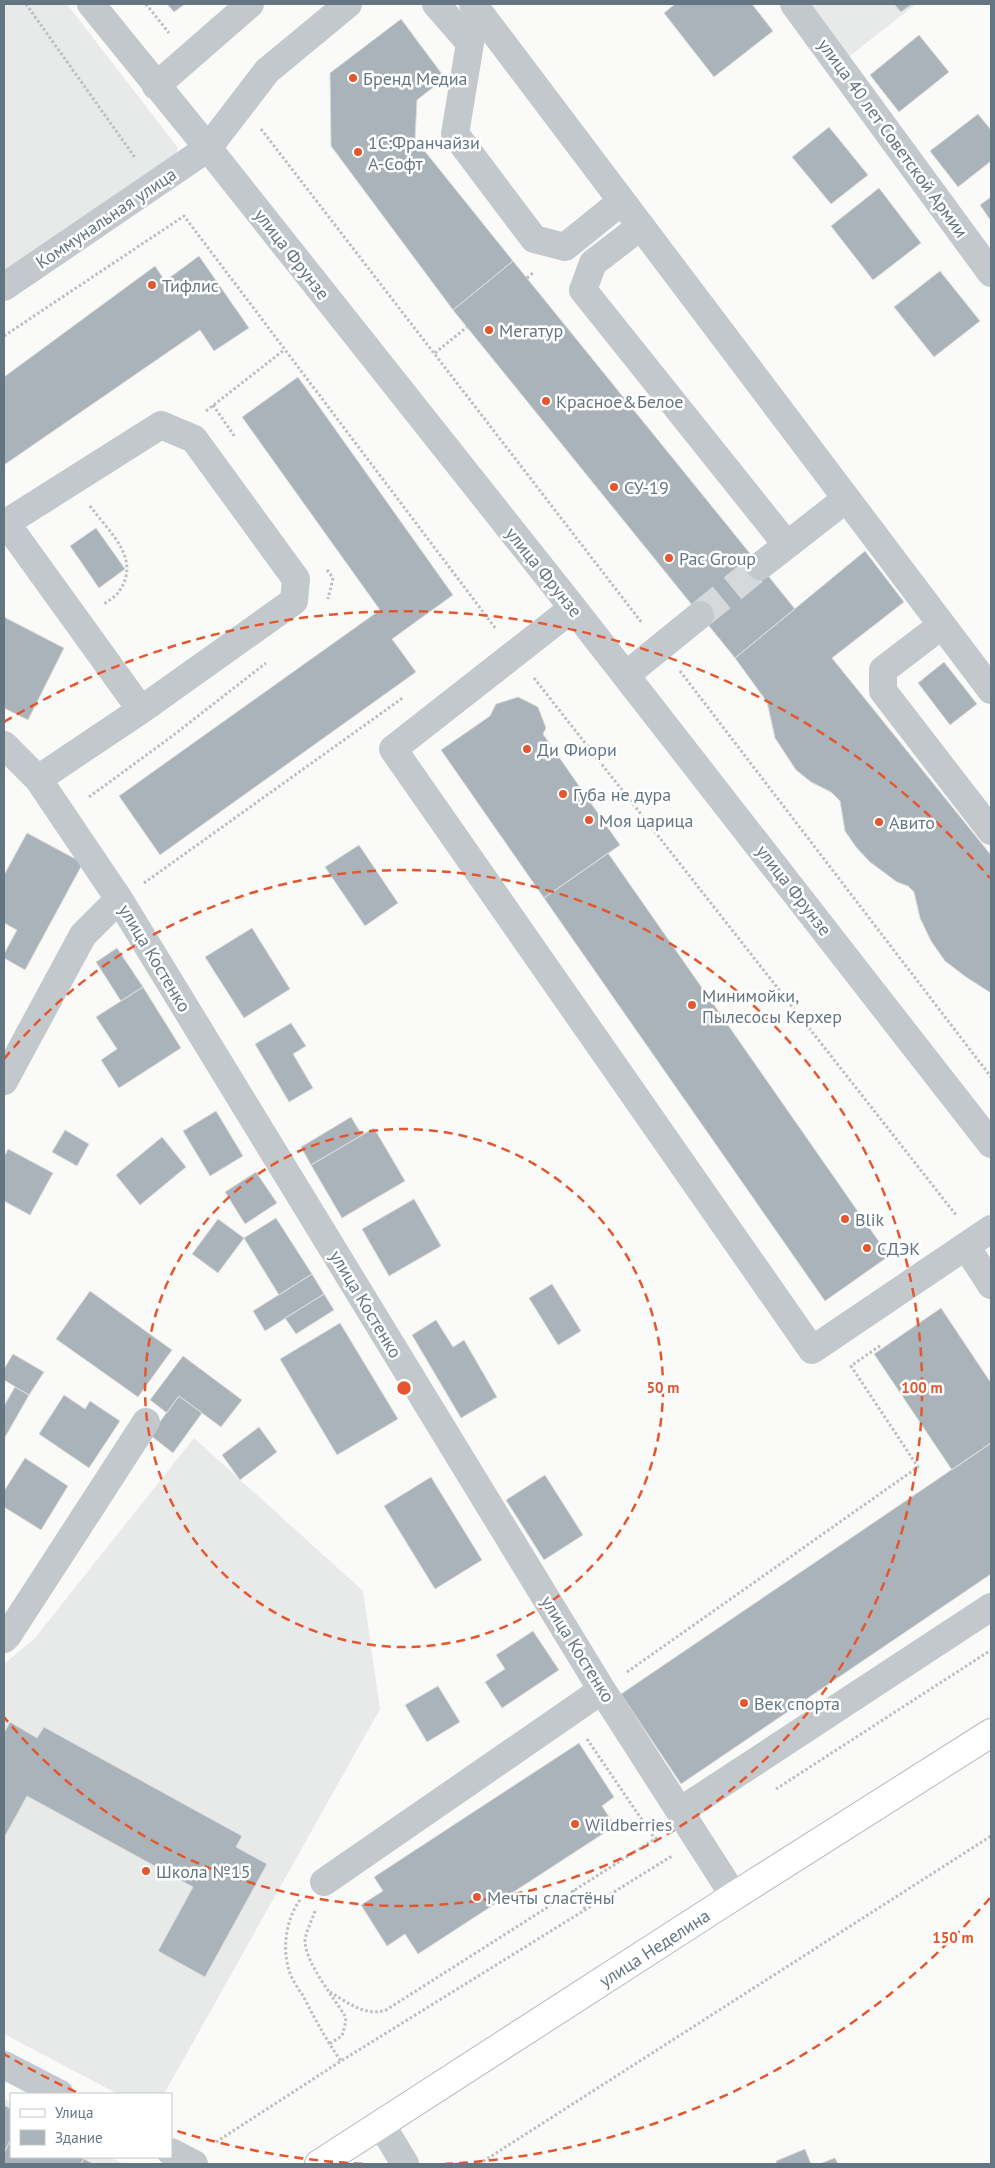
<svg xmlns="http://www.w3.org/2000/svg" width="995" height="2168" font-family="'PT Sans',sans-serif">
  <style>
    .built { fill: #e8e9e9 }
    .building { fill: #aab3b9; stroke: #dcdcda }
    .lines { fill: none; stroke-linecap: round; stroke-linejoin: round }
    .minor-tunnel { stroke: #d5d9db; stroke-width: 28; stroke-dasharray: 28 14; stroke-linecap: butt }
    .major-casing { stroke: #b5babe; stroke-width: 30 }
    .path { stroke: #bbbfc2; stroke-width: 3; stroke-dasharray: 2.5 2.5; stroke-linecap: butt }
    .minor { stroke: #c3c8cc; stroke-width: 28 }
    .major { stroke: #fff; stroke-width: 28 }
    .ring { fill: none; stroke: #e4572e; stroke-width: 2.5; stroke-dasharray: 9 6 }
    .poi-dot { fill: #e4572e; stroke: #fff; stroke-width: 2 }
    .labels { text-anchor: middle; dominant-baseline: central; stroke-width: 5; stroke-linejoin: round; paint-order: stroke }
    .poi-label { font-size: 18px; fill: #657683; stroke: #fff; text-anchor: start }
    .street-label { font-size: 18px; fill: #657683; stroke: #fff }
    .centre { fill: #e4572e; stroke: #fff; stroke-width: 2.5 }
    .ring-label { font-size: 15px; text-anchor: middle; font-weight: bold; fill: #e4572e; stroke: #fff; stroke-width: 5; stroke-linejoin: round; paint-order: stroke }
  </style>
  <rect width="100%" height="100%" fill="#fafaf8"/>
  <!-- built -->
  <path class="built" d="M4,4h63l111,144 -5,17 -169,112z
    M807,4h109l-69,54z
    M194,1438l169,153 17,118 -216,385h-46l-114,-60v-370l31,-26z
    M4,2099l7,4v54h99l14,7h-120z"/>
  <!-- building -->
  <path class="building" d="M167,4h18l-11,8z
    M675,4h77l21,27 -59,46 -50,-64z
    M894,4h18l-11,8z
    M401,19l44,59 -28,22 -2,39 98,122 -60,49 -122,-164 -1,-73z
    M919,35l30,37 -50,40 -29,-37z
    M978,114l13,16v31l-33,26 -28,-36z
    M829,127l39,48 -37,29 -39,-47z
    M879,188l42,55 -48,37 -42,-54z
    M991,197v24l-11,-16z
    M199,256l50,72 -35,23 -14,-21 -196,135v-88l151,-111 10,15z
    M513,261l282,348 -60,49 -282,-348z
    M940,271l40,50 -46,36 -40,-50z
    M298,377l155,218 -61,44 24,33 -256,183 -41,-59 261,-186 -138,-193z
    M96,528l29,41 -26,19 -29,-42z
    M865,551l39,51 -72,56 159,197v138l-25,-16 -21,-16 -14,-20 -11,-23 -6,-26 -6,-6 -11,-4 -27,-20 -14,-15 -11,-16 -5,-30 -9,-9 -20,-10 -15,-12 -21,-32 -8,-36 -32,-44z
    M4,617l60,31 -36,72 -24,-12z
    M944,662l33,42 -27,21 -32,-42z
    M518,697l20,10 8,21 -3,6 77,111 -76,53 -103,-148 49,-34 6,-12z
    M27,833l56,30 -58,107 -21,-12v-4l13,-24 -13,-7v-48z
    M359,845l39,58 -33,23 -40,-59z
    M608,853l281,403 -64,45 -281,-403z
    M252,928l38,61 -46,29 -39,-61z
    M117,948l26,39 -22,14 -25,-39z
    M143,987l38,61 -62,40 -18,-28 16,-11 -21,-32z
    M291,1023l15,23 -13,8 20,34 -24,14 -34,-58z
    M216,1111l27,45 -33,20 -27,-45z
    M351,1117l11,18 -51,30 -10,-18z
    M374,1128l31,53 -63,37 -31,-53z
    M65,1130l24,14 -12,22 -25,-14z
    M162,1137l24,30 -46,38 -24,-30z
    M8,1149l45,24 -23,42 -26,-14v-44z
    M256,1172l21,31 -32,21 -20,-32z
    M414,1199l27,47 -52,30 -27,-47z
    M276,1218l36,56 -33,21 -35,-57z
    M218,1219l26,19 -26,35 -26,-19z
    M312,1274l12,20 -59,37 -12,-20z
    M552,1284l29,47 -23,14 -29,-47z
    M90,1291l82,59 -34,47 -82,-58z
    M324,1294l10,16 -38,24 -11,-16z
    M941,1308l50,75v60l-39,27 -78,-116z
    M436,1320l17,27 11,-7 33,57 -36,21 -49,-83z
    M340,1323l58,96 -61,36 -57,-96z
    M13,1354l31,18 -15,23 -25,-15v-11z
    M183,1356l59,44 -21,27 -42,-31 -12,17 -17,-13z
    M15,1387l14,8 -25,44v-33z
    M64,1395l21,14 5,-8 30,20 -31,47 -50,-34z
    M179,1396l23,17 -29,40 -23,-18z
    M259,1427l18,25 -37,28 -18,-25z
    M991,1443v131l-310,210 -60,-90z
    M25,1458l43,28 -27,44 -37,-23v-16z
    M545,1475l38,60 -39,25 -38,-60z
    M431,1477l51,83 -47,29 -51,-83z
    M533,1631l26,39 -57,38 -17,-26 20,-13 -9,-14z
    M438,1686l22,36 -33,20 -22,-37z
    M10,1722l27,16 7,-11 198,109 -6,11 31,17 -62,113 -47,-26 35,-64 -166,-91 -23,42v-105z
    M579,1743l35,54 -12,9 13,20 -197,128 -13,-20 -18,12 -26,-41 22,-14 -9,-14z
    M4,2105l7,4v30l-7,14z
    M11,2139v18h69l4,2 -4,5h-76v-11z
    M805,2149l6,15h-34l-1,-3z
    M835,2158l3,6h-19z
    M84,2159l10,5h-14z"/>
  <g class="lines">
    <!-- minor-tunnel -->
    <path class="minor-tunnel" d="M700,615l60,-49"/>
    <!-- major casing -->
    <g class="major-casing">
      <g id="major">
        <path id="s1" d="M319,2164l415,-268 257,-163"/>
      </g>
    </g>
    <!-- path -->
    <path class="path" d="M26,4l110,155
      M146,4l23,29
      M261,129l381,494
      M527,278l7,-6
      M4,336l180,-120 312,413
      M435,353l32,-26
      M213,405l22,32
      M206,411l78,-61
      M90,506c19,26 51,52 30,84 -3,6 -12,11 -17,15
      M327,570l6,8 -5,21
      M680,671l311,406
      M534,678l422,537
      M89,797l82,-60 95,-74
      M144,883l260,-186
      M627,1672l291,-205 -67,-101 30,-21
      M587,1739l68,100
      M776,1789l215,-139
      M573,1890l12,19
      M300,1900c-14,19 -18,48 -11,70 2,8 8,17 13,24 12,23 24,46 39,67
      M315,1911c-3,10 -9,19 -10,30 0,21 29,57 40,75l1,5 -4,15 -13,8
      M330,1992c17,10 35,25 56,18l272,-173
      M216,2142l125,-81 331,-205
      M479,2164l512,-328"/>
    <!-- minor -->
    <path class="minor" d="M91,4l117,144 365,460 418,536
      M436,4l34,39 -15,91 79,105 31,8 57,-46
      M473,4l469,621
      M794,4l197,269
      M156,86l94,-82
      M641,226l-48,37 -10,27 204,255 59,-46
      M4,287l204,-139 59,-77 81,-67
      M4,524l2,-1 155,-98 33,14 102,140 -2,22 -153,109 -135,-187
      M760,566l27,-21
      M573,608l-180,141 419,601 179,-121
      M626,675l74,-60
      M991,690l-49,-65 -59,45v21l108,140
      M4,745l34,34 81,120 483,791 132,206
      M38,779l103,-69
      M4,1081l79,-146 36,-36
      M966,1246l25,39
      M4,1639l4,-4 138,-213
      M680,1811l311,-204
      M324,1882l278,-192
      M4,2065l56,29
      M381,2124l24,40
      M171,2152l23,12"/>
    <!-- major -->
    <use href="#major" class="major"/>
  </g>
  <!-- distance rings -->
  <g class="ring">
    <circle cx="404" cy="1388" r="259"/>
    <path d="M4 1059A518 518 0 1 1 4 1717"/>
    <path d="M990 1898A777 777 0 0 1 445 2164M363 2164A777 777 0 0 1 177 2131M76 2092A777 777 0 0 1 4 2054M4 722A777 777 0 0 1 990 878"/>
  </g>
  <!-- markers -->
  <g class="poi-dot">
    <circle cx="353" cy="78" r="5"/>
    <circle cx="358" cy="152" r="5"/>
    <circle cx="152" cy="285" r="5"/>
    <circle cx="489" cy="330" r="5"/>
    <circle cx="546" cy="401" r="5"/>
    <circle cx="614" cy="487" r="5"/>
    <circle cx="669" cy="558" r="5"/>
    <circle cx="527" cy="749" r="5"/>
    <circle cx="563" cy="794" r="5"/>
    <circle cx="589" cy="820" r="5"/>
    <circle cx="879" cy="822" r="5"/>
    <circle cx="692" cy="1005" r="5"/>
    <circle cx="845" cy="1219" r="5"/>
    <circle cx="867" cy="1248" r="5"/>
    <circle cx="744" cy="1703" r="5"/>
    <circle cx="575" cy="1824" r="5"/>
    <circle cx="146" cy="1871" r="5"/>
    <circle cx="477" cy="1897" r="5"/>
  </g>
  <g class="labels">
    <!-- poi labels -->
    <g class="poi-label">
      <text x="363" y="78">Бренд Медиа</text>
      <text x="368" y="142">1С:Франчайзи<tspan x="368" dy="21">А-Софт</tspan></text>
      <text x="162" y="285">Тифлис</text>
      <text x="499" y="330">Мегатур</text>
      <text x="556" y="401">Красное&amp;Белое</text>
      <text x="624" y="487">СУ-19</text>
      <text x="679" y="558">Pac Group</text>
      <text x="537" y="749">Ди Фиори</text>
      <text x="573" y="794">Губа не дура</text>
      <text x="599" y="820">Моя царица</text>
      <text x="889" y="822">Авито</text>
      <text x="702" y="995">Минимойки,<tspan x="702" dy="21">Пылесосы Керхер</tspan></text>
      <text x="855" y="1219">Blik</text>
      <text x="877" y="1248">СДЭК</text>
      <text x="754" y="1703">Век спорта</text>
      <text x="585" y="1824">Wildberries</text>
      <text x="156" y="1871">Школа №15</text>
      <text x="487" y="1897">Мечты сластёны</text>
    </g>
    <!-- street labels -->
    <g class="street-label">
      <text transform="translate(893 138) rotate(54)">улица 40 лет Советской Армии</text>
      <text transform="translate(106 218) rotate(-34)">Коммунальная улица</text>
      <text transform="translate(292 254) rotate(52)">улица Фрунзе</text>
      <text transform="translate(544 572) rotate(51)">улица Фрунзе</text>
      <text transform="translate(794 890) rotate(52)">улица Фрунзе</text>
      <text transform="translate(155 958) rotate(59)">улица Костенко</text>
      <text transform="translate(366 1304) rotate(59)">улица Костенко</text>
      <text transform="translate(578 1649) rotate(58)">улица Костенко</text>
      <text stroke="none"><textPath href="#s1" startOffset="399">улица Неделина</textPath></text>
    </g>
  </g>
  <circle cx="404" cy="1388" r="8" class="centre"/>
  <g class="ring-label">
    <text x="663" y="1393">50 m</text>
    <text x="922" y="1393">100 m</text>
    <text x="953" y="1943">150 m</text>
  </g>
  <!-- border -->
  <rect width="995" height="2168" fill="none" stroke="#657683" stroke-width="10"/>
  <!-- legend -->
  <rect x="10" y="2093" width="162" height="65" fill="#ffffff" stroke="#c1c8cd"/>
  <rect x="20" y="2109" width="25" height="8" fill="#ffffff" stroke="#c1c8cd"/>
  <text x="55" y="2118" font-size="15" fill="#657683">Улица</text>
  <rect x="20" y="2130" width="25" height="15" fill="#aab3b9" stroke="#c1c8cd"/>
  <text x="55" y="2143" font-size="15" fill="#657683">Здание</text>
</svg>
